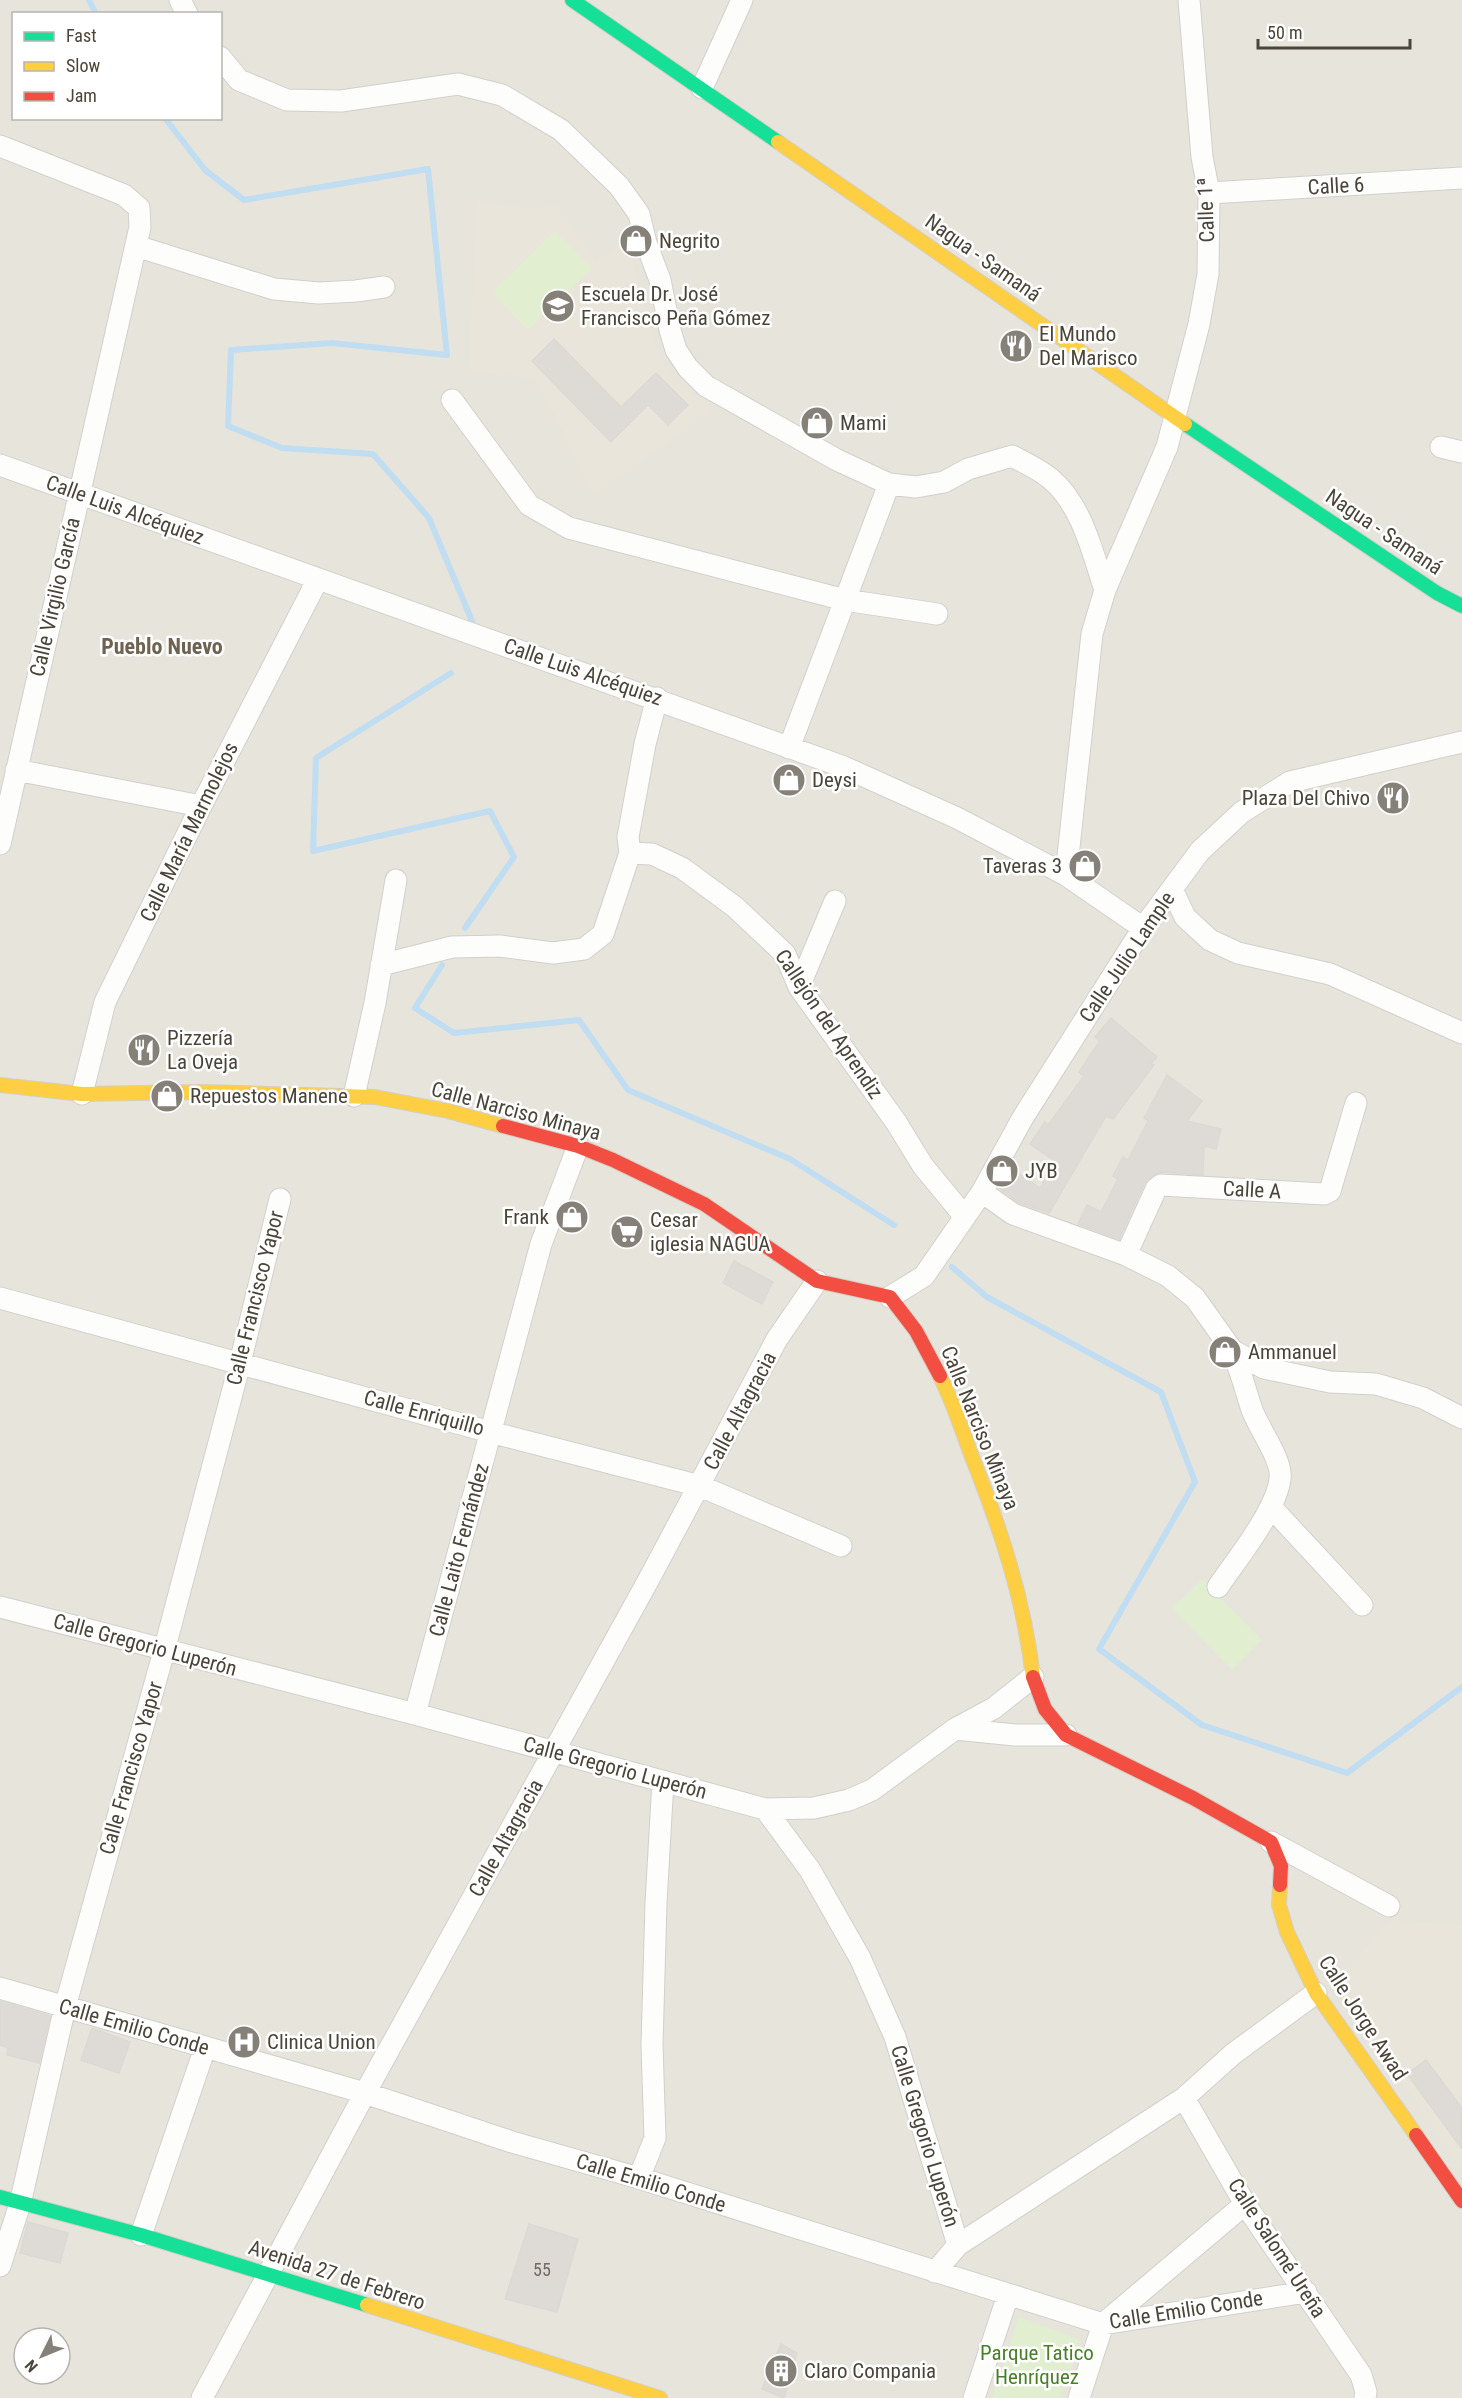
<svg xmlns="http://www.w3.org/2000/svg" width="1462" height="2398" font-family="'Roboto Condensed',sans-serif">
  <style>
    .residential { fill: #e7e4dc; fill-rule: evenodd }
    .education { fill: #eae5da }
    .green { fill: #e1eecf }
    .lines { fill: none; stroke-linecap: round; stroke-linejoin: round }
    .stream { stroke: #c0ddf1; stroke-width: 6 }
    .building { fill: #dedbd6; stroke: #dcd9d4; stroke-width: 1.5 }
    .street-casing { stroke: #d2d0cb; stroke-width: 23 }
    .fast-casing { stroke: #d3cfc5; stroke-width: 16 }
    .slow-casing { stroke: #d3cfc5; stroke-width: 16 }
    .jam-casing { stroke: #d3cfc5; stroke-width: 16 }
    .street { stroke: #fdfdfc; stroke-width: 21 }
    .fast { stroke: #16e098; stroke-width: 14 }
    .slow { stroke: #ffcf43; stroke-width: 14 }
    .jam { stroke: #f24e42; stroke-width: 14 }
    .labels { text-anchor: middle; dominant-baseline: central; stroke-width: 5; stroke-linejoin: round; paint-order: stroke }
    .number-label { font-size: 18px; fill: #706a61 }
    .street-label { font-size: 21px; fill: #4b4439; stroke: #fff }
    .poi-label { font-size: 21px; fill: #4b4439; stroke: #fff; text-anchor: start }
    .park-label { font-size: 21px; fill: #4a7f2a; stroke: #fff }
    .neighbourhood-label { font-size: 22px; font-weight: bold; fill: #6e6250; stroke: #fff }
  </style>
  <rect width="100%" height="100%" fill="#f4f2ee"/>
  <!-- residential -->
  <path class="residential" d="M0,0h1462v2398h-1462zM14,14h206v104h-206zM24,2338h36v36h-36z"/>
  <!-- education -->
  <path class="education" d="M477,200l20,5 33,4 26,-3 39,55 32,-19 30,109 12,25 43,34 -118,85 -59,-117 -66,-7z
    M1389,1921l73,4v245l-128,-186z"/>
  <!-- green -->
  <path class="green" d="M555,231l37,37 -64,62 -36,-38z
    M1202,1579l60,61 -30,30 -60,-62z
    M1019,2317l62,23 -20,58h-70z"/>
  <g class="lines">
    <!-- stream -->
    <path class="stream" d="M89,0l7,14
      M165,118l40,52 39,30 184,-31 19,186 -115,-12 -101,7 -3,76 54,22 91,6 56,64 43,103
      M451,673l-135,85 -3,93 177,-40 24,46 -49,71
      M442,965l-27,43 39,25 125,-13 49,70 162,69 104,66
      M952,1267l35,30 174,95 34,90 -96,167 103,76 145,48 115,-86"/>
  </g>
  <!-- building -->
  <path class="building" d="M554,339l67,68 35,-34 32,32 -20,20 -20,-20 -37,37 -79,-81z
    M1111,1018l46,39 -6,7 3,1 -41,54 -7,-3 -57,97 -31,-11 -19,-14 11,-20 30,20 16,-26 -26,-18 15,-22 3,3 36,-49 -5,-4 21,-31 -5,-4z
    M1167,1075l35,26 -15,20 34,8 -5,20 -12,-3 -1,29 -41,-3 -9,3 -9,9 -25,55 -41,-15 9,-19 14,7 17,-33 -5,-3 10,-19 5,3 20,-39 -4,-3z
    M734,1261l39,21 -11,22 -39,-21z
    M0,2001l50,15 -11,47 -32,-8 1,-7 -8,-3z
    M92,2028l38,14 -11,31 -38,-13z
    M1426,2060l36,48v41l-55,-75z
    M28,2222l40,11 -8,30 -40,-10z
    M529,2224l49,15 -21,73 -52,-13z
    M781,2344l16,9 -13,45 -22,-9z"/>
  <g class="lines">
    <!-- street casing -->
    <g class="street-casing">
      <path id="street" d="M180,0l7,14
        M220,57l19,23 48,20 54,1 117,-17 44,11 59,35 58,56 20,28 7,29 14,37 10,50 6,20 12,18 18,18 131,74 52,24 27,3 28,-5 24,-13 44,-13c13,7 29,14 40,24 30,26 41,74 53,110
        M702,88l40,-88
        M0,146l124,49 15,13 1,19 -140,617
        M1209,193l253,-15
        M136,246l138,43 45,4 37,-2 28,-4
        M452,400l77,105 40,23 276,72 92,14
        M1441,447l21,5
        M0,465l844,302 113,51 109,57 77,53
        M789,748l100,-264
        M16,770l185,36
        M630,853l22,1 30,14 53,39 50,47 14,33 97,135 27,44 42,51
        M1066,875l26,-241 13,-44 62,-143 32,-123 9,-50 1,-81 -7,-36 -13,-157
        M1172,889l13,28 25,23 28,13 92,21 132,59
        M381,965l71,-18 48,-1 53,7 31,-4 19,-15 27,-81 -2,-16 17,-93 12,-46
        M799,987l36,-86
        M82,1094l23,-92 96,-196 117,-227
        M354,1096l21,-93 21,-123
        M982,1192l31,22 113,41 42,21 27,22 37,52 32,18 66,14 46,2 47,14 39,20
        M1126,1255l30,-66 5,-4 163,9 6,-3 26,-88
        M890,1297l34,-21 58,-84 40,-73 121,-191 57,-77 42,-39 48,-30 172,-40
        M0,1298l490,134 210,54 141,60
        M1271,1507l91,98
        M1218,1587c19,-28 58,-76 62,-108 3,-20 -23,-52 -29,-72 -6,-19 -11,-38 -19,-57
        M0,1607l415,107 350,95 45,61 50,88 35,79 63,208
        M415,1714l126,-470 37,-98
        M955,1729l60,6h51
        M765,1809l49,-1 35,-8 23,-10 83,-61 39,-21 39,-31
        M1271,1842l118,64
        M0,1988l365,105 147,49 127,36 464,146 203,-32
        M1184,2098l61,106 116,171 5,17 -1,6
        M639,2178l16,-40 -3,-93 4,-142 7,-122
        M141,2235l64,-187
        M0,2266l20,-62 45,-197 99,-356 76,-288 40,-164
        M935,2272l23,-27 226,-147 49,-44 83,-61
        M202,2398l163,-305 284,-514 128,-240 40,-58
        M974,2398l34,-103
        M1079,2398l24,-74 142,-120"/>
    </g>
    <!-- fast casing -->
    <g class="fast-casing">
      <path id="fast" d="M572,0l206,142
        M1185,424l252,169 25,13
        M0,2197l141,38 226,70"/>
    </g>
    <!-- slow casing -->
    <g class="slow-casing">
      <path id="slow" d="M778,142l407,282
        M0,1085l82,9 120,-2 173,5 73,14 55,15
        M940,1376c13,26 22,54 32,81 29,73 52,142 61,220
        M1280,1885l-1,20 8,27 29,61 100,142
        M367,2305l293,93"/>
    </g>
    <!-- jam casing -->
    <g class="jam-casing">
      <path id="jam" d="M503,1126l75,20 35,14 91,44 113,77 73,16 26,34 24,45
        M1033,1677l12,32 21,26 127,63 78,44 10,24 -1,19
        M1416,2135l46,66"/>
    </g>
    <!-- street -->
    <use href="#street" class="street"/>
    <!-- fast -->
    <use href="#fast" class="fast"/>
    <!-- slow -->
    <use href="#slow" class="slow"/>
    <!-- jam -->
    <use href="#jam" class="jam"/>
  </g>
  <!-- icons -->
  <defs>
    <g id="shop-disc" transform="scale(1.725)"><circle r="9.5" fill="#868178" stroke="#fff"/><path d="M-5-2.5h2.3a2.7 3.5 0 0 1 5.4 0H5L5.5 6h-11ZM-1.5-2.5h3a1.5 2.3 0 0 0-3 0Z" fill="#fff"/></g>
    <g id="school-disc" transform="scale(1.725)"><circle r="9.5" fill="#868178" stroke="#fff"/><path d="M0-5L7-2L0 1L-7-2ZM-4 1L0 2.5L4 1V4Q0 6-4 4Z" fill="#fff"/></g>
    <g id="restaurant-disc" transform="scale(1.725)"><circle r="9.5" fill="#868178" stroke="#fff"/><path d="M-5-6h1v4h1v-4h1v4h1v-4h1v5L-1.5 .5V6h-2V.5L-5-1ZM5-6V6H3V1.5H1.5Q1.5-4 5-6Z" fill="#fff"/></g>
    <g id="supermarket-disc" transform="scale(1.725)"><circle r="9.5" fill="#868178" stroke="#fff"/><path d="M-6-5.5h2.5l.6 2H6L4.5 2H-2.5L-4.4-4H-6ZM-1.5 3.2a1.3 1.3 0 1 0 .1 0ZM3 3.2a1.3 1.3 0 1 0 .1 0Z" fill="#fff"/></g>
    <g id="hospital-disc" transform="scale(1.725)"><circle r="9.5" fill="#868178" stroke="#fff"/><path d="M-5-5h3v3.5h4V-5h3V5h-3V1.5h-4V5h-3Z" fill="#fff"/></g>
    <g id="building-disc" transform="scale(1.725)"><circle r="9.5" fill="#868178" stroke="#fff"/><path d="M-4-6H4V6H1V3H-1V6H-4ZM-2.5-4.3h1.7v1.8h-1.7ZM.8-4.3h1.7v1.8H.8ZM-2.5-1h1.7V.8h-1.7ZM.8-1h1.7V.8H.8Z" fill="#fff"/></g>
  </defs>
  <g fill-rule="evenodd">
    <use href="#shop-disc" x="636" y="241"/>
    <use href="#school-disc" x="558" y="306"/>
    <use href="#restaurant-disc" x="1016" y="346"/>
    <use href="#shop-disc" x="817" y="423"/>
    <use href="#shop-disc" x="789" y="780"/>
    <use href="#restaurant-disc" x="1393" y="798"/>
    <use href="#shop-disc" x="1085" y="866"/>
    <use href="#restaurant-disc" x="144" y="1050"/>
    <use href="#shop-disc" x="167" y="1096"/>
    <use href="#shop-disc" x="1002" y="1171"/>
    <use href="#shop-disc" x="572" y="1217"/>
    <use href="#supermarket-disc" x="627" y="1232"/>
    <use href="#shop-disc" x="1225" y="1352"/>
    <use href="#hospital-disc" x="244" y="2042"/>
    <use href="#building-disc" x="781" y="2371"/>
  </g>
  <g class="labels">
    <!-- number labels -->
    <g class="number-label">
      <text x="542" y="2269">55</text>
    </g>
    <!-- street labels -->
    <g class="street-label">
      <text transform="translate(1336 186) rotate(-3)">Calle 6</text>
      <text transform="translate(1206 210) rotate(-92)">Calle 1ª</text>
      <text transform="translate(983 258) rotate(35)">Nagua - Samaná</text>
      <text transform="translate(125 510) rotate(20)">Calle Luis Alcéquiez</text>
      <text transform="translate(1384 532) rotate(34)">Nagua - Samaná</text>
      <text transform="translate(55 597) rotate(-77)">Calle Virgilio García</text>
      <text transform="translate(583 672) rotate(19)">Calle Luis Alcéquiez</text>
      <text transform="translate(189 832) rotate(-64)">Calle María Marmolejos</text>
      <text transform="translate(1127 957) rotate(-56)">Calle Julio Lample</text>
      <text transform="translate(829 1024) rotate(56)">Callejón del Aprendiz</text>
      <text transform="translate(516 1111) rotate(15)">Calle Narciso Minaya</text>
      <text transform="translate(1252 1190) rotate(3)">Calle A</text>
      <text transform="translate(255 1298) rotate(-76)">Calle Francisco Yapor</text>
      <text transform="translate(740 1411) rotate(-62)">Calle Altagracia</text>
      <text transform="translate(424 1413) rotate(15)">Calle Enriquillo</text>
      <text transform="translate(980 1428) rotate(68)">Calle Narciso Minaya</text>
      <text transform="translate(459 1550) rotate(-75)">Calle Laito Fernández</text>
      <text transform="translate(145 1645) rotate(15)">Calle Gregorio Luperón</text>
      <text transform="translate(131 1768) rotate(-74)">Calle Francisco Yapor</text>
      <text transform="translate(615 1768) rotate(15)">Calle Gregorio Luperón</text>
      <text transform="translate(506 1838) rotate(-61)">Calle Altagracia</text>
      <text transform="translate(1363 2018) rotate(57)">Calle Jorge Awad</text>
      <text transform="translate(134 2027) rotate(16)">Calle Emilio Conde</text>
      <text transform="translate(925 2136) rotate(73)">Calle Gregorio Luperón</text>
      <text transform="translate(651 2183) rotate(17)">Calle Emilio Conde</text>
      <text transform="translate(1277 2248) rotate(57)">Calle Salomé Ureña</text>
      <text transform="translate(337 2275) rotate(18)">Avenida 27 de Febrero</text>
      <text transform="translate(1186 2310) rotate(-9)">Calle Emilio Conde</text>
    </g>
    <!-- poi labels -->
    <g class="poi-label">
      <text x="659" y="241">Negrito</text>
      <text x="581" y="294">Escuela Dr. José<tspan x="581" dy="24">Francisco Peña Gómez</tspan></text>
      <text x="1039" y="334">El Mundo<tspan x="1039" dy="24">Del Marisco</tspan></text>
      <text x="840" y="423">Mami</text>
      <text x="812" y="780">Deysi</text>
      <text x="1370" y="798" text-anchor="end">Plaza Del Chivo</text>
      <text x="1062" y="866" text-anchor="end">Taveras 3</text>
      <text x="167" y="1038">Pizzería<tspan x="167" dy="24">La Oveja</tspan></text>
      <text x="190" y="1096">Repuestos Manene</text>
      <text x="1025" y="1171">JYB</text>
      <text x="549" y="1217" text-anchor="end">Frank</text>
      <text x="650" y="1220">Cesar<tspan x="650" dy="24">iglesia NAGUA</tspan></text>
      <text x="1248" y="1352">Ammanuel</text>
      <text x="267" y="2042">Clinica Union</text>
      <text x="804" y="2371">Claro Compania</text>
    </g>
    <!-- park labels -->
    <g class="park-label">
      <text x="1037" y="2353">Parque Tatico<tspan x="1037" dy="24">Henríquez</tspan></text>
    </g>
    <!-- neighbourhood labels -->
    <g class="neighbourhood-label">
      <text x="162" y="646">Pueblo Nuevo</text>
    </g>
  </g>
  <!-- legend -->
  <rect x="12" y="12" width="210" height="108" fill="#ffffff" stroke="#b7b4b0" stroke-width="1.5"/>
  <rect x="24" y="32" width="30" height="9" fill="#16e098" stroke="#b7b4b0" stroke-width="1.5"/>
  <text x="66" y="42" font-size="18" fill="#4b4439">Fast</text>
  <rect x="24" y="62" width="30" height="9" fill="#ffcf43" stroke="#b7b4b0" stroke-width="1.5"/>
  <text x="66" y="72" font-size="18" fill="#4b4439">Slow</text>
  <rect x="24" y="92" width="30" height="9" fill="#f24e42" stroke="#b7b4b0" stroke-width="1.5"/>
  <text x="66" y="102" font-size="18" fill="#4b4439">Jam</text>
  <!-- north arrow -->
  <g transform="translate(42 2356) rotate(227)"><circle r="28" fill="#ffffff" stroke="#b7b4b0" stroke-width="1.5"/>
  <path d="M0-4.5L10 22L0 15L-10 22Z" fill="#868178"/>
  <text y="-9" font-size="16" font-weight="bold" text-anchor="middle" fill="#4b4439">N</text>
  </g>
  <!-- scale -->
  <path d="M1258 39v9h152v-9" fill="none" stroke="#4b4439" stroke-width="3"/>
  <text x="1267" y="39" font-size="18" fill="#4b4439" stroke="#ffffff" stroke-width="4.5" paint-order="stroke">50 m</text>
</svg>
